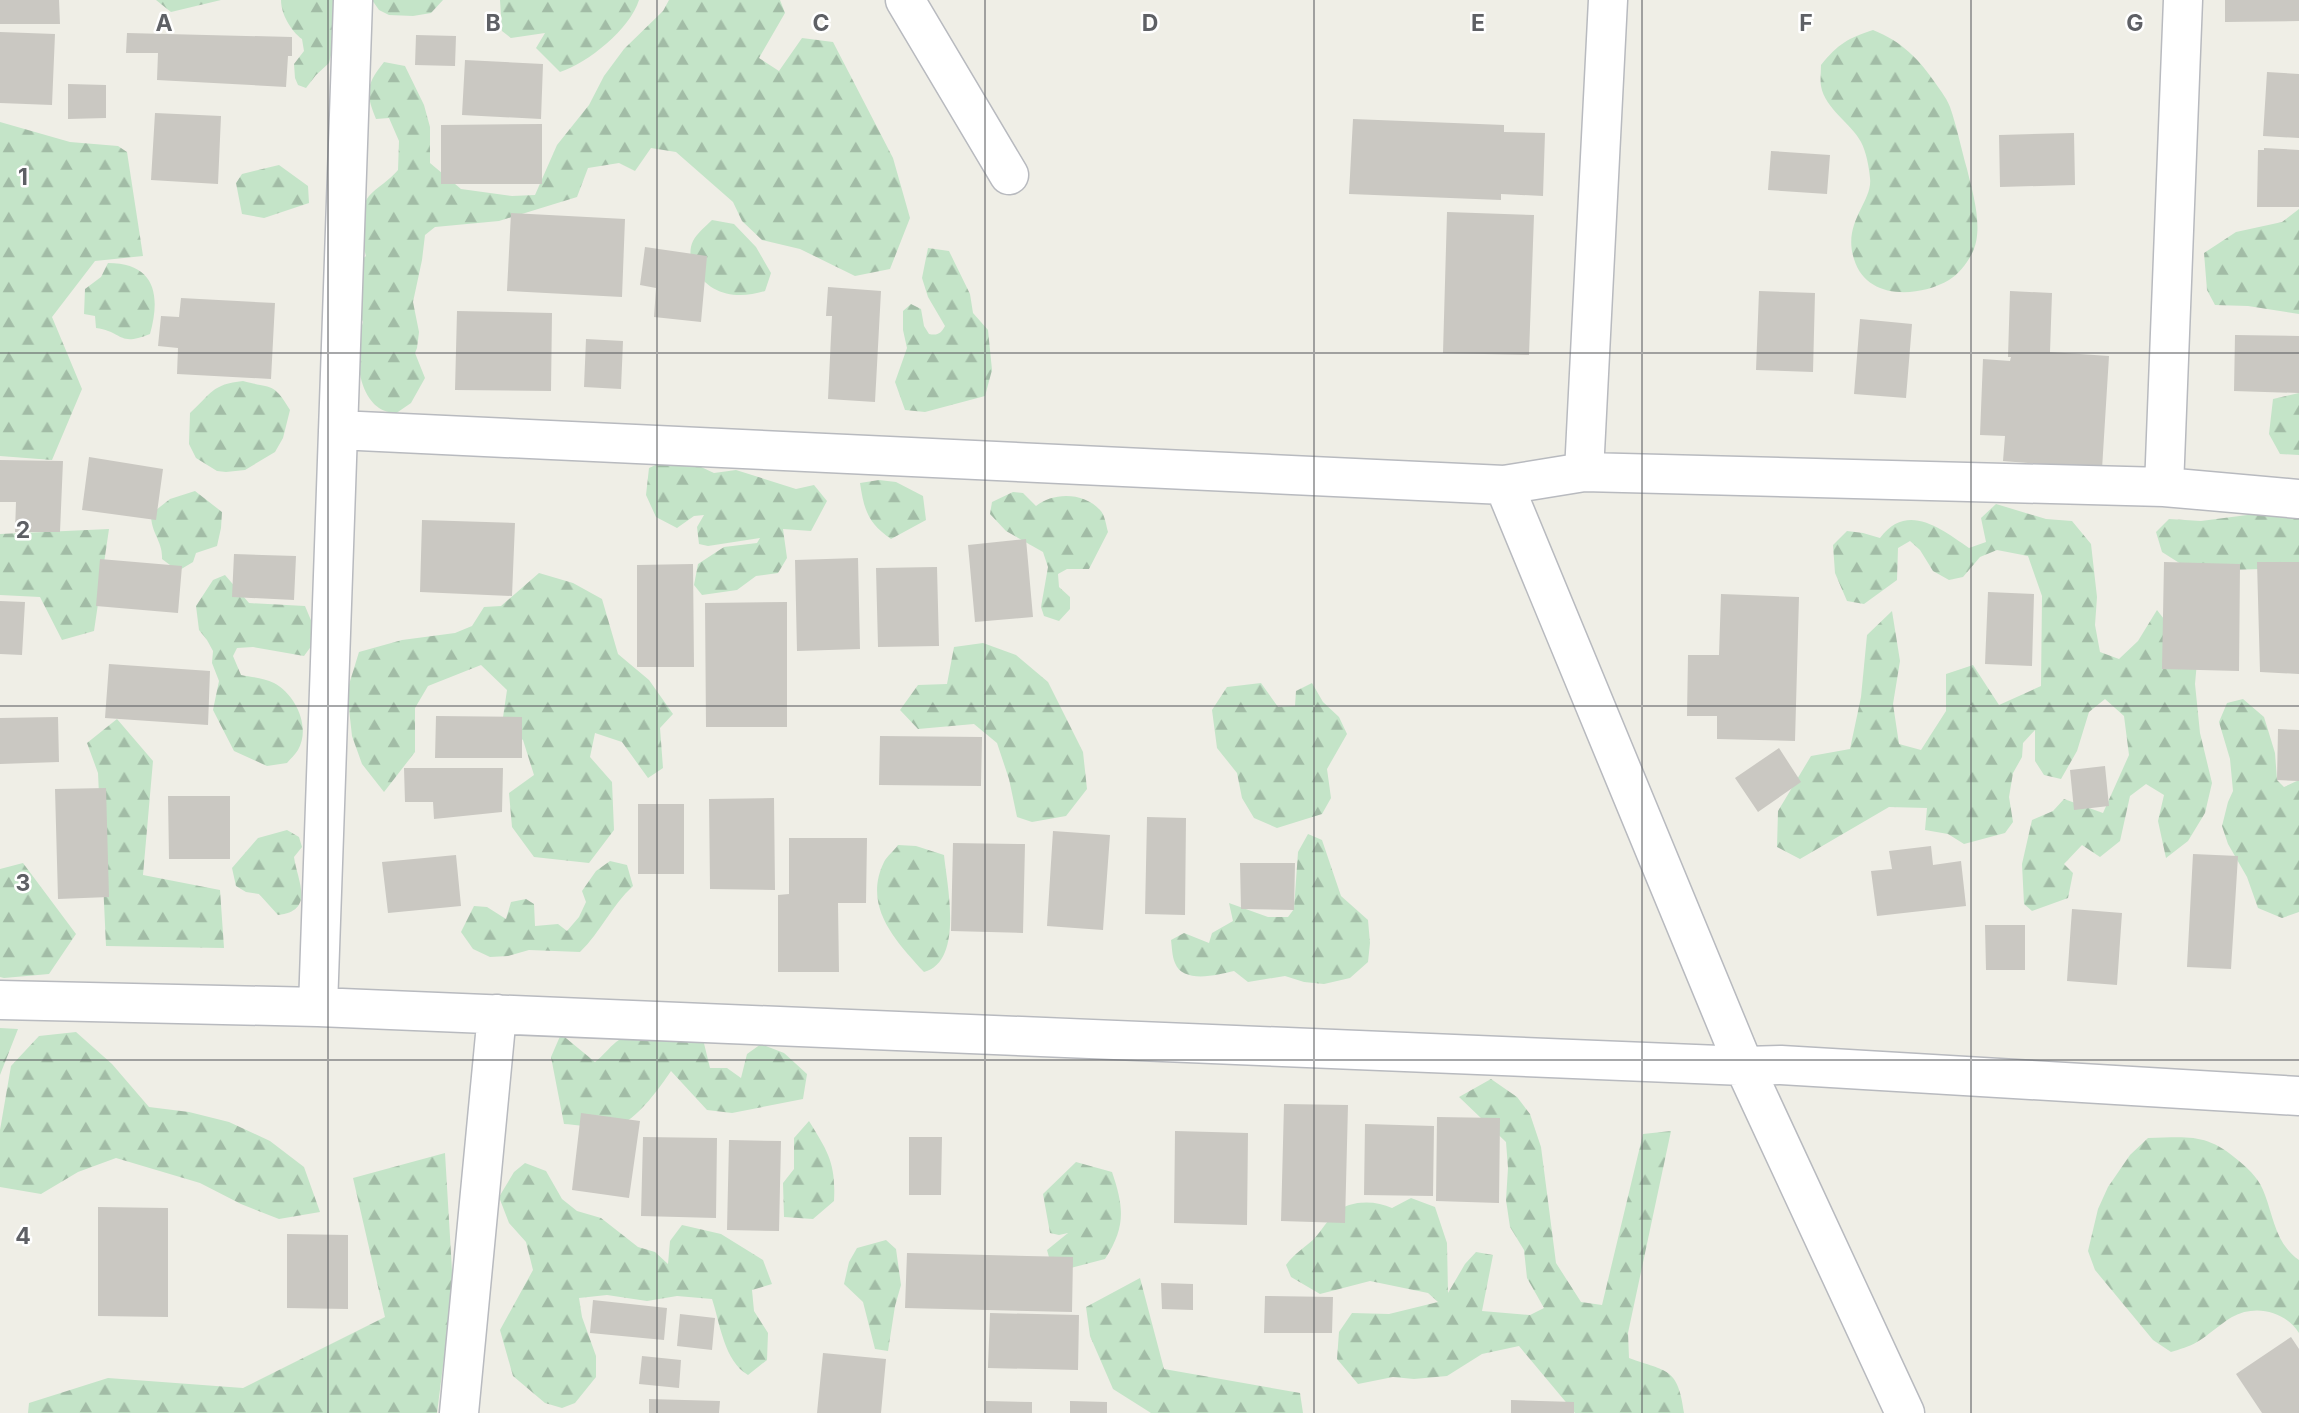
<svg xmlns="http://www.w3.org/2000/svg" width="2299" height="1413" font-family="Inter,sans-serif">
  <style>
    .forest { fill: url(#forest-firs) }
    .building { fill: #cac8c2 }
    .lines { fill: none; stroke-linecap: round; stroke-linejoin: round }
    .minor-casing { stroke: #b8babf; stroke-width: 41 }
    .minor { stroke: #fff; stroke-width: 38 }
    .grid { fill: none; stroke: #5e6065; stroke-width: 2; stroke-opacity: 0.55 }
    .grid-label { font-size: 23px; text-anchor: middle; font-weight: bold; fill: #5e6065; stroke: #fff; stroke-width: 5; stroke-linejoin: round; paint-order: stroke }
  </style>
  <defs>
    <pattern id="forest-firs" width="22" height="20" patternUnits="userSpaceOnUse" patternTransform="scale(1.75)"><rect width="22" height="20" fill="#c4e4c8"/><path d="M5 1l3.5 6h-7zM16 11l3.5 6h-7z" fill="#a2bca6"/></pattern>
  </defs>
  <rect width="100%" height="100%" fill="#efeee6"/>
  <!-- forest -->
  <path class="forest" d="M156,0h65l-50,12z
    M281,0h64l-16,63 -13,12 -10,13 -8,-3 -3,-7 -1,-14 10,-13 -2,-12c-11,-8 -21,-25 -21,-39z
    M372,0h71l-12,13 -18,3 -24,-1 -10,-5z
    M500,0h139c-9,29 -51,63 -79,72l-24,-24 9,-15 -34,5 -9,-7z
    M669,0h111l5,13 -26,45 20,13 23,-33 31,4 60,116 17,60 -20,51 -35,7 -55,-27 -38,-9 -20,-19 -9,-19 -57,-50 -25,-4 -16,23 -16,-8 -31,5 -11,29 -78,24 -64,6 -10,8 -3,25 -9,42 6,30 -2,16 -2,5 10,25 -14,25 -16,11c-5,-2 -12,-3 -16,-6 -24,-17 -24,-61 -16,-86l-4,-9 -1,-50 8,-7c-5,-18 -10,-44 3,-60 8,-9 21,-16 29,-26l1,-29 -10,-23 -13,1c-11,-27 -10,-34 8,-57l21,4 19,39 6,22v36l31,26 51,7 23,-1 22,-50 32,-40 15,-29 20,-27 39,-38z
    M1873,30c28,11 46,29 63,54 5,7 11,15 14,23 7,20 11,41 17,62 5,21 14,50 9,73 -3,14 -15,31 -27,38 -31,18 -83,20 -95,-21 -12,-37 19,-57 16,-81 -1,-11 -4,-27 -9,-36 -10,-19 -36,-33 -40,-56 -1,-6 0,-14 0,-21 17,-21 27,-27 52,-35z
    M0,122l70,20 48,4 9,6 16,104 -48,5 -43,56 30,72 -30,71 -52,-4z
    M279,165l29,21 1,17 -45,15 -22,-4 -6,-31 6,-9z
    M2299,209v105l-51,-8 -33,-1 -8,-15 -3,-37 32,-21 46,-10z
    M712,220l22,4 22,23 15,26 -6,18c-28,9 -57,4 -71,-24 -4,-7 -5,-18 -1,-26 4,-8 13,-15 19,-21z
    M928,248l21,3 21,43 3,19 15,17 4,40 -7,26 -60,16 -20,-2 -10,-28 12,-34 -4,-18v-19l8,-7 10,5 3,17 5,8c9,2 12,-1 16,-8l-17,-29 -6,-19z
    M108,263c47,0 53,32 42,71 -32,13 -26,-2 -54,-6l-1,-12 -11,-2 1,-25 16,-12z
    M243,381c28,8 30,0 47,29l-7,28 -8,14 -30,18 -19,2 -9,-1 -21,-13 -7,-14 1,-31c21,-19 22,-29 53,-32z
    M2299,393v62l-19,-1 -11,-20 4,-35z
    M669,459l19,2 26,12 22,-3 60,19 18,-4 13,16 -16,30 -28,-2 4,29 -9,15 -22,3 -19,14 -35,5 -8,-10 4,-21 26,-17 33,-4 3,-5 -52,8 -9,-2 -2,-17 7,-12 -10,1 -17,12 -21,-11 -10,-22 3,-27z
    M879,480l17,2 27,14 3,24 -35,19c-23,-16 -27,-29 -31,-56z
    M195,491l27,21 -1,16 -4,18 -21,7 -3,9 -15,9 -16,-12c1,-18 -11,-25 -11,-45l19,-15z
    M1013,492l10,1 13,13c17,-14 48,-14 64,4 5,5 6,15 8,22l-19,37h-22l-9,5 1,13 11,10v12l-11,12 -15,-5 -3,-9 7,-40 -5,-15 -37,-21 -16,-17 2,-12z
    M1996,504l50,15 26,2 19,23 6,53 -2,28 5,27 19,7 19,-18 19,-31 40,52 -2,22 5,49 12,50 -7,30 -17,28 -22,17 -8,-37 6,-26 -18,-11 -16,12 -10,45 -20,16 -18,-12 -18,19 9,9 -5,25 -36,13 -8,-7 -2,-40 10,-44 21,-9 11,-12 39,14 26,-58 -5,-39 -19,-17 -16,13 -12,39 -16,28 -17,-4 -9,-14v-31l-12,13 -1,14 -9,16 -4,24 4,25 -8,11 -41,11 -16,-10 -23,-4 2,-22 -38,-1 -89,52 -23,-12 1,-36 33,-55 39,-7 11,-52 6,-62 25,-24 8,50 -7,43 6,40 22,6 25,-39v-37l27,-9 26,40 42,-19 1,-90 -14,-40 -31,-6 -17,7 -17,20 -14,3 -16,-9 -13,-21 -10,-9 -12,7 -1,32 -33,24 -17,-3 -12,-28 -2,-28 14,-14 16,2 17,5c27,-36 60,-10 89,10l17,-6 -5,-24z
    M2278,511l21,8v49l-107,3 -30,-19 -6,-20 13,-13 32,2z
    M109,529l-15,102 -32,9 -22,-43 -40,-2v-61z
    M539,573l34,10 29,16 16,55 31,26 24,34 -13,14 3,40 -15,10 -26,-36 -27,-9 -5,24 22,25 2,48 -25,33 -55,-6 -22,-30 -3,-34 25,-18 -11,-35 -21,-16 5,-34 -26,-25 -53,21 -13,22v44l-31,40 -22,-28 -10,-28 -5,-45 12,-39 43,-12 53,-7 17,-7 12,-19 17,-1z
    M225,575l24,28 56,3 13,31 -14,19 -51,-9 -16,1 -4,8 8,19c10,2 23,3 33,8 22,12 37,44 24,67 -3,5 -8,9 -11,13l-20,3 -33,-15 -21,-41 6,-29 -7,-18 1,-12 -6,-11 -8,-10 -3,-24 17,-26z
    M983,643l33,12 32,27 35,70 4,37 -21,27 -34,6 -15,-5 -8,-38 -12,-36 -23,-19 -56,5 -18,-19 18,-25 29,-1 7,-37z
    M1261,683l17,24 17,-1 1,-15 16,-8 11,19 16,15 8,17 -20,35 4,29 -9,16 -45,14 -23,-10 -12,-20 -5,-25 -20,-25 -5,-38 15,-23z
    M2243,699l21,18 11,36 2,27 7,7 15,-7v132l-17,6 -24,-10 -11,-31 -19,-33 -6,-18 6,-24 5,-11 -3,-32 -11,-37 8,-19z
    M117,719l36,42 -10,114 77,15 4,58 -118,-2 -8,-173 -11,-30z
    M287,830l12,7 3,10 -8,10c3,23 22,54 -16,58l-19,-21 -13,-2 -10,-6 -4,-18 26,-30z
    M1308,834l14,6 19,56 27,24 2,23 -2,19 -18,16 -26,6 -20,-2 -19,-6 -37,6 -14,-11c-17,4 -51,13 -59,-8 -3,-7 -3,-16 -4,-23l13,-7 25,10 3,-10 21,-12 -4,-18 39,14h20l6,-8 4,-57z
    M898,845l18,1 28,9c3,31 20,106 -20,117 -27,-30 -62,-65 -40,-110 3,-6 10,-11 14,-17z
    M610,861l17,4 6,21c-22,20 -32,46 -53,66l-51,-2 -21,6 -18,1 -17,-8 -12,-17 13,-26 13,1 19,12 5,-17 15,-3 8,5 1,22 23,-2 9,7 12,-14 7,-15 -4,-11 14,-20z
    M23,863l53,71 -27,40 -45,4 -4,-1v-108z
    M0,1028l18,1 -18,46z
    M701,1031l9,37h17l14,10 6,-24 14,-10 23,9 23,21 -4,25 -71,14 -25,-3 -36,-39c-10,15 -33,47 -50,53 -16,6 -40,1 -57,0l-13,-67 10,-23 34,28c9,-7 17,-18 24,-22 22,-13 57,-8 82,-9z
    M76,1032l36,32 37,43 40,5 40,10 41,19 34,26 16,45 -41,7 -38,-15 -41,-21 -84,-25 -38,14 -37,22 -41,-7v-57l11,-64 28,-30z
    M1491,1079l26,18 13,17 11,33 15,116 25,39 21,3 41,-171 28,-3 -43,202 1,25c38,14 49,9 55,55h-109l-56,-67 -37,8 -35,22 -33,3 -21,-2 -35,7 -21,-25 2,-27 13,-19 37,1 49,-12 -10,-9 -58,-12 -50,13 -29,-17 -5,-12c8,-11 18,-17 28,-26 7,-8 13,-18 21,-26 14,-13 40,-13 57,-5l19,-10 24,9 12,36 1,50 17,-29 11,-12 17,3 -11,56 48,4 14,-7 -17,-30 -3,-28 -14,-23 -4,-27 2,-32 -2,-26 -47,-45z
    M809,1121c19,31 27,42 25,80l-21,18 -29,-2 -1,-34 11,-14v-31z
    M2148,1138c41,-1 59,-5 91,23 12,10 21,19 26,34 9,24 11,49 34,65v73c-14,-22 -44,-29 -67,-16 -12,7 -23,18 -35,25 -8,5 -17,7 -26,10l-18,-12 -58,-70 -7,-19 10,-42 10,-22 22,-32z
    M445,1153l8,134 -16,126h-409l1,-10 79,-25 135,10 142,-71 -32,-139z
    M1076,1162l36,10c12,35 14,55 -7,87l-42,11 -11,-2 -5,-18 21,-17 -9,2 -9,-2 -7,-39z
    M525,1163l21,8 16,28 15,12 24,7 37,29 17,5 13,12 2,-23 12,-16 39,9 42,26 9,24 -20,6 2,21 14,22 -1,27 -19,15c-24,-14 -28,-52 -36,-76l-35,-3 -30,5 -40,-6 -28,3 3,19 14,39v21l-21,26 -13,5 -17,-5 -32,-27 -13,-46 33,-60 -7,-28 -17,-19 -10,-26 15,-25z
    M886,1240l10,9 5,36 -6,21 -7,45 -13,-2 -12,-47 -19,-18 5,-22 8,-14z
    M1140,1278l24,91 136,24 3,20h-152l-38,-24 -23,-53 -4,-29z"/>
  <!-- building -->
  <path class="building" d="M0,0h59l1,24h-60z
    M2225,0h74v21l-74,1z
    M0,32l55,2 -3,71 -52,-2z
    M127,33l165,4v19h-4l-2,31 -129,-7 1,-27h-32z
    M416,35l40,1 -1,30 -40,-1z
    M465,60l78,4 -2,55 -79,-4z
    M2267,72l32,2v64l-36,-2z
    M68,84l38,1v33l-38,1z
    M155,113l66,3 -3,68 -67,-4z
    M1353,119l151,6v7l41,1 -2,63 -42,-2v6l-152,-6z
    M542,124v60h-101v-59z
    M2074,133l1,52 -75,2 -1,-52z
    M2264,148l35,2v57h-42l1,-57h6z
    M1771,151l59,4 -3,39 -59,-4z
    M1447,212l87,3 -5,140 -86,-2z
    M511,213l114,6 -3,78 -115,-6z
    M645,247l62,9 -6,66 -47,-5 2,-29 -16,-3z
    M828,287l53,4 -6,111 -47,-3 4,-83h-6z
    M1759,291l56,2 -2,79 -57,-2z
    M2010,291l42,2 -2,59 59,4 -7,113 -99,-8 2,-25 -25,-1 3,-76 27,2 1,-4h-3z
    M181,298l94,5 -4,76 -94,-5 1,-26 -20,-2 3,-30 18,1z
    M457,311l95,2 -1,78 -96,-1z
    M1860,319l52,5 -6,74 -52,-4z
    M2235,335l64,1v57l-65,-2z
    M586,339l37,2 -2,48 -37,-2z
    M89,457l74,12 -7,51 -74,-10z
    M0,460l63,1 -3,71h-45l1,-30h-16z
    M422,520l93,3 -3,73 -92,-4z
    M1026,539l7,78 -58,5 -7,-77z
    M234,554l62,2 -2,44 -62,-3z
    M858,558l2,91 -63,2 -2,-91z
    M100,559l82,7 -4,47 -82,-7z
    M2164,562l76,2 -1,107 -77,-2z
    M2257,562h42v112l-39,-2z
    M693,564l1,103h-57v-102z
    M937,567l2,79 -61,1 -2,-79z
    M1988,592l46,2 -2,72 -47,-2z
    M1721,594l78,3 -4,144 -78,-2v-23h-30l1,-61h31z
    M0,601l25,1 -3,53 -22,-1z
    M787,602v125h-81l-1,-124z
    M109,664l101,7 -2,54 -103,-7z
    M436,716l86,1v41h-87z
    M58,717l1,45 -59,2v-46z
    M2278,729l21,1v51l-22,-1z
    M880,736l102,1 -1,49 -102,-1z
    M1779,748l22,34 -43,30 -23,-34z
    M2105,766l4,40 -35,4 -4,-40z
    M404,768h99l-1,44 -68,7 -1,-17h-28z
    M106,788l3,109 -51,2 -3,-110z
    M168,796h62v63h-61z
    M774,798l1,92 -65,-1 -1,-90z
    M638,804h46v70h-46z
    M1147,817l39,1 -1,97 -40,-1z
    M1053,831l57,4 -7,95 -56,-4z
    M789,838h78l-1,65h-28l1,69h-61v-77l11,-1z
    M953,843l72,1 -2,89 -72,-2z
    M1931,846l2,19 28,-4 5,45 -89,10 -6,-45 21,-2 -3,-18z
    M2193,854l45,2 -7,113 -44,-2z
    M456,855l5,51 -73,7 -6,-51z
    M1240,863h55l-1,47 -53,-1z
    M2072,909l50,4 -5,72 -50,-4z
    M1985,925h40v45h-39z
    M1284,1104l64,1 -3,118 -64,-2z
    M581,1113l59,8 -11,77 -57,-8z
    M1437,1117l63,1 -1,85 -63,-2z
    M1365,1124l69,2 -1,70 -69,-1z
    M1175,1131l73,2 -1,92 -73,-2z
    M643,1137l74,1 -1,80 -75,-2z
    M909,1137h33l-1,58h-32z
    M729,1140l52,1 -2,90 -52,-1z
    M98,1207l70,1v109l-70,-1z
    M287,1234l61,1v74l-61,-1z
    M907,1253l166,4 -1,55 -167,-4z
    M1161,1283l32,1v26l-31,-1z
    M1265,1296l68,1 -1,36h-68z
    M593,1300l74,8 -3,32 -74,-7z
    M990,1313l89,2 -1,55 -90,-2z
    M680,1314l35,4 -3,32 -35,-4z
    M2291,1337l8,12v64h-37l-26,-39z
    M823,1353l63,6 -5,54h-64z
    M642,1356l39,4 -2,28 -40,-4z
    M649,1399l71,2 -1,12h-70z
    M1511,1400l63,2v11h-63z
    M986,1401l46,1v11h-46z
    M1070,1401l37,1v11h-37z"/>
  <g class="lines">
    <!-- minor casing -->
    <g class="minor-casing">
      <path id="minor" d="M905,0l104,175
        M338,430l1166,55 80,-13 580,15 135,12
        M1584,472l24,-472
        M1504,485l240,581 161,347
        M2164,487l19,-487
        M0,1000l318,7 1426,59 37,-1 518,31
        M318,1007l35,-1007
        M459,1413l38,-399"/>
    </g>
    <!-- minor -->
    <use href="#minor" class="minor"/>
  </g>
  <!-- grid -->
  <path class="grid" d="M328,0v1413M657,0v1413M985,0v1413M1314,0v1413M1642,0v1413M1971,0v1413M0,353h2299M0,706h2299M0,1060h2299"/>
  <g class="grid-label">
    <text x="164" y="31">A</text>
    <text x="493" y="31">B</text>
    <text x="821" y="31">C</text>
    <text x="1150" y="31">D</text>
    <text x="1478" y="31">E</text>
    <text x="1806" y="31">F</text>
    <text x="2135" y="31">G</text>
    <text x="23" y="185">1</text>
    <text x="23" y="538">2</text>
    <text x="23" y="891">3</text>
    <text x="23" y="1244">4</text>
  </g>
</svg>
